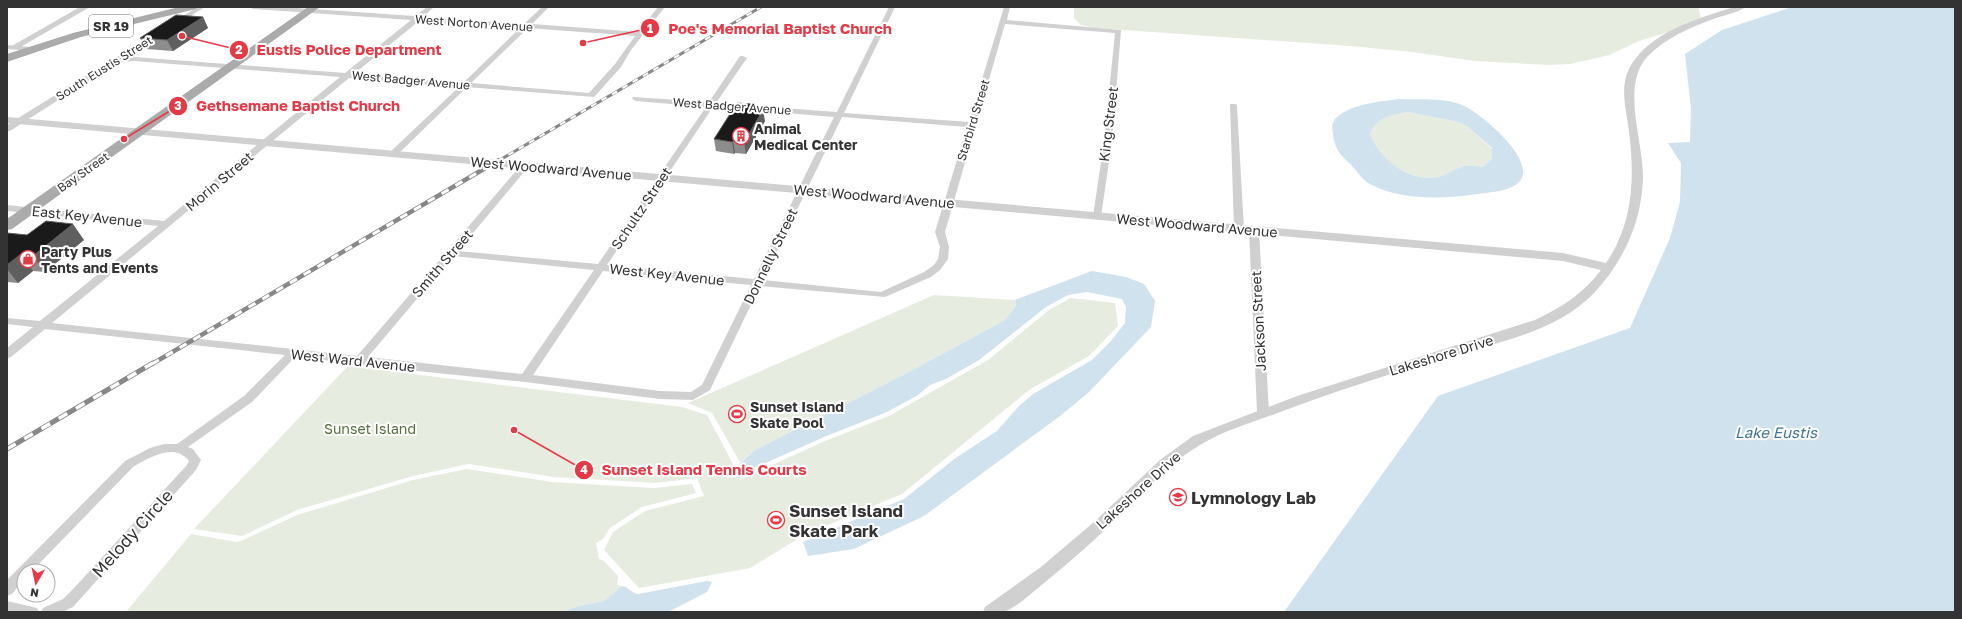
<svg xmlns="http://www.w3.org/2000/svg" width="1962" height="619" font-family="'Golos Text',sans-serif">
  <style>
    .green { fill: #e6ecdf }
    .water { fill: #cfe2ee; fill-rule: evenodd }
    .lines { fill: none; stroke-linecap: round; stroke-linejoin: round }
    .minor { fill: #d0d0d0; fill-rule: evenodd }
    .tertiary { fill: #d0d0d0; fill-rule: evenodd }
    .primary { fill: #ababab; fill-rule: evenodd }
    .rail-far2-casing { stroke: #888; stroke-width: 3 }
    .rail-far1-casing { stroke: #888; stroke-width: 4.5 }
    .rail-casing { stroke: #888; stroke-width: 5 }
    .rail-far2 { stroke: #fff; stroke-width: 2; stroke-dasharray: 6; stroke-linecap: butt }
    .rail-far1 { stroke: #fff; stroke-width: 3; stroke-dasharray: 8; stroke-linecap: butt }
    .rail { stroke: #fff; stroke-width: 3.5; stroke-dasharray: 10; stroke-linecap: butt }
    .wall { fill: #8c8c8c }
    .shaded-wall { fill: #5f5f5f }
    .building { fill: #1a1a1a; stroke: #5f5f5f }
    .labels { text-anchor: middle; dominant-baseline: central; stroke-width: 4; stroke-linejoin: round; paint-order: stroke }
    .far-street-label { font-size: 12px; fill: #333; stroke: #fff }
    .shield { fill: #fff; stroke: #707070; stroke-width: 1 }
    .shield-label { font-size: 13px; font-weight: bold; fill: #333 }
    .street-label { font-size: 14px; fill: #333; stroke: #fff }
    .poi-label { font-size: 14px; font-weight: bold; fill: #333; stroke: #fff; text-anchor: start }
    .park-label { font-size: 14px; fill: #56703f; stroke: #fff }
    .water-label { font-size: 15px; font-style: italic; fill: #3f7597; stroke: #fff }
    .near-poi-label { font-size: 17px; font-weight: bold; fill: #333; stroke: #fff; text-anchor: start }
    .near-street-label { font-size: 17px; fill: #333; stroke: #fff }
    .leader { fill: none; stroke: #e63946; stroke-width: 1.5 }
    .callout-dot { fill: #e63946; stroke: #fff; stroke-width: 1.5 }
    .mark-label { font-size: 12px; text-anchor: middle; font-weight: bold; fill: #fff }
    .callout-label { font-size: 15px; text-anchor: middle; font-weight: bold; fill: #e63946; stroke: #fff; stroke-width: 4; stroke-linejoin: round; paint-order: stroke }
  </style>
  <rect width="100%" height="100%" fill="#fff"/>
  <!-- green -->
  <path class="green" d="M1074,7h624l3,11 -29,13 -33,10 -30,14 -39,9 -21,1 -74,-4 -63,-9 -62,-6 -254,-18 -15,-3 -7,-7z
    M1408,112l51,10 9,5 24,22v9l-9,9c-6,-1 -16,-3 -22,0 -7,3 -14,8 -23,10 -22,4 -49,-10 -62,-29 -3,-4 -4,-9 -6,-14 7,-17 21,-19 38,-22z
    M934,295l81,5 1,6 -11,14 -96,52 -154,78 -15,12 2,4 -30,-53 -24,-10z
    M1071,298l44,5 3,23 -29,30 -60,34 -127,104 -98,41 -54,33 -111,20 -35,-38 9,-18 32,-21 59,-15 -7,-18 -41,5 -102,-6 -85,-13 -56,12 -116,34 -55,26 -48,-7 154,-163 334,41 25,8 34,64 84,-38 64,-25 99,-56 61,-50z
    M467,469l85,13 102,6 38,-4 4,9 -54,14 -32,21 -7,11 -7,4 3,16 5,2 14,15 -1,9 5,1 -18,15 -25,5 -18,6h-435l65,-78 46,8 6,-2 54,-25 116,-35z"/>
  <!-- water -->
  <path class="water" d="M1792,7h163v605h-671l154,-216 192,-68 40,-90 10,-36 1,-39 -13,-20 22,-1 1,-33 -6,-55 37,-24z
    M1399,99c20,1 44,-2 63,6 18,7 75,55 58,76 -10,11 -30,11 -43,13 -34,5 -75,7 -107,-10 -8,-4 -14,-15 -21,-21 -11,-11 -13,-13 -16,-28 0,-4 -2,-8 0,-12 7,-18 50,-22 66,-24zM1408,112l51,10 9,5 24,21v10l-9,9c-6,-1 -16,-3 -22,0 -8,3 -14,8 -23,10 -29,5 -59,-17 -68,-43 7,-17 21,-19 38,-22z
    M1092,271l34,6 18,7 11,17 -4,26 -63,66 -28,23 -136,100 -70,33 -46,7 -5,-14 101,-43 53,-42 40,-26 21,-24 15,-13 59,-34 19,-19 14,-18 1,-16 -4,-8 -35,-7 -19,3 -22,12 -67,53 -33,19 -16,6 -12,10 -31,17 -63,25 -77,34 -2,1 -5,-9 15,-13 154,-78 96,-52 11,-14 -1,-6z
    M707,581l5,1 -5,10 -39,20h-107l18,-6 25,-5 18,-15c7,1 9,7 16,8z"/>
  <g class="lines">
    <!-- minor -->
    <path class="minor" d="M197,7h8l-27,17h-4v-2z
      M250,7h32l133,9 12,-9h7l-11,10 101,7 18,-17h7l-17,17 106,8 20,-25h7l-34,43 -10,17 -27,30 -127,-10 -71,69h-6v-4l69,-65 -110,-9 -297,245 305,33 165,-192 3,-1 4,3 -71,85 140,13 108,-157 -70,-6 -4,-2 1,-2 76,5 31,-46h3l4,2 -31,45 121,9 52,-105h6l-51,106 125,9 35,-115h6l-3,13 114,10 -9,112 -11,74 -4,3 -4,-3 11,-74 11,-109 -110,-9 -60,208 4,15 -1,12 -8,11 -9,7 -46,20 -125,-11 -50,104 -17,10 -33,-1 -135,-17 -166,-17 -63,-9 -44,46 -64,45 5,2 8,11 -5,10 -123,137 -11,5h-21l2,-4 20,-9 12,-12 112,-122 2,-4c-15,-19 -40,-3 -56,6l-101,104h-8v8l-12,15 -5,2v-16l118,-119 25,-13 14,-4h13l67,-48 41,-41 -240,-26 -34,28 -4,1v-10l26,-21 -26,-3v-6l33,3 118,-95 -151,-15v-6l157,16 176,-144 -206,-16 -18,2 -106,68h-3v-6l145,-90 6,1 -34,22 10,-1 211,16 66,-53 -158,-11zM419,21l101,7 -57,55 -109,-9zM528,28l107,8 -20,28 -26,29 -118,-10zM713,107l121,10 -80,162 -147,-14zM842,117l125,10 -32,105 5,15 -2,12 -4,6 -10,7 -43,20 -118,-12zM453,256l141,14 -72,104 -154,-17zM603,271l148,14 -49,100 -11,7 -31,-1 -127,-16z
      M7,45l24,2 4,2 -4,2 -24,-2z
      M1230,104h6l1,2 7,123 -5,3 -5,-3z
      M1254,227l5,3 10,182 -2,3h-8l-2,-3 -8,-182z
      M7,601l30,7 2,4h-32z"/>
    <!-- tertiary -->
    <path class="tertiary" d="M80,7h10l-73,42h-6l-1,-2z
      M1734,7h12c-8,5 -20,8 -30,11 -25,9 -51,20 -69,39 -26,29 -4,83 -4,120 -1,44 -19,84 -49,116 -38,40 -100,50 -151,65 -57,17 -113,35 -168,56 -25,9 -52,17 -75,31 -29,17 -53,43 -76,67 -26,25 -53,49 -80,71 -10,8 -28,25 -40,29 -5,2 -15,0 -21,0l2,-5 56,-40 53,-45 66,-62 33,-24 104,-40 238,-76c26,-12 49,-27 66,-50l-38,-9 -1556,-138v-6l1556,136 43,10c27,-39 29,-85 23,-131 -2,-20 -10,-43 0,-63 19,-37 68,-50 105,-62z"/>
    <!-- primary -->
    <path class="primary" d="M179,7h18l-1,2 -115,28 -74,25v-8l66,-21z
      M308,7h12l-308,222 -5,1v-11z"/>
    <!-- rail-far2 casing -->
    <g class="rail-far2-casing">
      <path id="rail-far2" d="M498,161l263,-154"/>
    </g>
    <!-- rail-far1 casing -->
    <g class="rail-far1-casing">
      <path id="rail-far1" d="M152,364l347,-204"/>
    </g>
    <!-- rail casing -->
    <g class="rail-casing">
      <path id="rail" d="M7,449l146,-86"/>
    </g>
    <!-- rail-far2 -->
    <use href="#rail-far2" class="rail-far2"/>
    <!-- rail-far1 -->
    <use href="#rail-far1" class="rail-far1"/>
    <!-- rail -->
    <use href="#rail" class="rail"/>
  </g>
  <!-- wall -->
  <path class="wall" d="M203,17l5,11 -35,23 -27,-2 -6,-11z
    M752,109l13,12 -19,33 -11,-1 -1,1 -18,-3 -2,-12z
    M7,233l77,7 -39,32 -12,-1 -15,12 -11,-1z"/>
  <!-- shaded-wall -->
  <path class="shaded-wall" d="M203,17l5,11 -35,23 -6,-11z
    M751,104l2,11 -5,-7z
    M763,110l2,11 -19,33 -2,-12z
    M733,141l2,12 -1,1 -2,-12z
    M73,224l11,16 -39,32 -12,-16z
    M21,254l12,17 -15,12 -11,-14v-4z"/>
  <!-- building -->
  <path class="building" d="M176,15l27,2 -36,23 -27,-2z
    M737,103l14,1 -3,4 15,2 -19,32 -11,-1 -1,1 -18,-3z
    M46,221l27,3 -40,32 -12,-2 -14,11v-32l20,2z"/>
  <!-- icons -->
  <defs>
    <g id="building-ring" transform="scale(0.9)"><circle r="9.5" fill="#fff" stroke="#e63946" stroke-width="1.5"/><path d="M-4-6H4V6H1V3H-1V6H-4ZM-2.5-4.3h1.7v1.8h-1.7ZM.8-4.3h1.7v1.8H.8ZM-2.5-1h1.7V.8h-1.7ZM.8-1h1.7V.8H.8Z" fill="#e63946"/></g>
    <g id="shop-ring" transform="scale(0.9)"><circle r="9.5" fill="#fff" stroke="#e63946" stroke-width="1.5"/><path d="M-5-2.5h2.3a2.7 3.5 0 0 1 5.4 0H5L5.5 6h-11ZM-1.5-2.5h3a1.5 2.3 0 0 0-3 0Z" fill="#e63946"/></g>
    <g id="stadium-ring" transform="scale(0.9)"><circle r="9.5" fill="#fff" stroke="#e63946" stroke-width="1.5"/><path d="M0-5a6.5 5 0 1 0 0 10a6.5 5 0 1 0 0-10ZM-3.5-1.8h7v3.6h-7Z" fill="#e63946"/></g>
    <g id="school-ring" transform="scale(0.9)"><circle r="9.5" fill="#fff" stroke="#e63946" stroke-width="1.5"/><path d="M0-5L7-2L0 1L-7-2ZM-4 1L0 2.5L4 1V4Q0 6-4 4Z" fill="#e63946"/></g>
  </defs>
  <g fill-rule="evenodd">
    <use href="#building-ring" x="741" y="136"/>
    <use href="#shop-ring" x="28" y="259"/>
    <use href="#stadium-ring" x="737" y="414"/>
    <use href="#school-ring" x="1178" y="497"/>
    <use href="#stadium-ring" x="776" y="520"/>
  </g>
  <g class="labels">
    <!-- far-street labels -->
    <g class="far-street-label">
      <text transform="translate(474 23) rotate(4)">West Norton Avenue</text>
      <text transform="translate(104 68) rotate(-32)">South Eustis Street</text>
      <text transform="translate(411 80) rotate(5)">West Badger Avenue</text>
      <text transform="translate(732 106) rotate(4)">West Badger Avenue</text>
      <text transform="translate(973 120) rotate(-73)">Starbird Street</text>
      <text transform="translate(83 172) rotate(-35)">Bay Street</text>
    </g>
    <!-- shield labels -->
    <rect class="shield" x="89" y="15" width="44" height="22" rx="3"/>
    <g class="shield-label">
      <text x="111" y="26">SR 19</text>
    </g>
    <!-- street labels -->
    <g class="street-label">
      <text transform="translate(1108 124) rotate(-83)">King Street</text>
      <text transform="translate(551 168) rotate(5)">West Woodward Avenue</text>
      <text transform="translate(219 181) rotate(-40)">Morin Street</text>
      <text transform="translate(874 196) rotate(5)">West Woodward Avenue</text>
      <text transform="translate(641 208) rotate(-56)">Schultz Street</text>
      <text transform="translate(87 216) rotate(6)">East Key Avenue</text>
      <text transform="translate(1197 225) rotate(5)">West Woodward Avenue</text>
      <text transform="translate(770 256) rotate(-64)">Donnelly Street</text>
      <text transform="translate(442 263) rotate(-49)">Smith Street</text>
      <text transform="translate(667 274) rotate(6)">West Key Avenue</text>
      <text transform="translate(1258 321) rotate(-93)">Jackson Street</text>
      <text transform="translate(1441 355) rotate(-17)">Lakeshore Drive</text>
      <text transform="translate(353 360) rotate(6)">West Ward Avenue</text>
      <text transform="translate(1138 490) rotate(-42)">Lakeshore Drive</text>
    </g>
    <!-- poi labels -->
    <g class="poi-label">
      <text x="754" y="128">Animal<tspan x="754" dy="16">Medical Center</tspan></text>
      <text x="41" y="251">Party Plus<tspan x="41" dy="16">Tents and Events</tspan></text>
      <text x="750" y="406">Sunset Island<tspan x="750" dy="16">Skate Pool</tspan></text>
    </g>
    <!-- park labels -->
    <g class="park-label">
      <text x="370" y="428">Sunset Island</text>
    </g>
    <!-- water labels -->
    <g class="water-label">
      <text x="1776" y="432">Lake Eustis</text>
    </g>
    <!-- near-poi labels -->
    <g class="near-poi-label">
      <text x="1191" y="497">Lymnology Lab</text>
      <text x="789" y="510">Sunset Island<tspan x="789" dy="20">Skate Park</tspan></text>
    </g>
    <!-- near-street labels -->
    <g class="near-street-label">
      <text transform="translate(132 533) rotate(-48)">Melody Circle</text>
    </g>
  </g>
  <!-- callouts -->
  <path class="leader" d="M583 43L650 28M182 36L239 50M124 139L178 106M514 430L584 470"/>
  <g class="callout-dot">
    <circle cx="583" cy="43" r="4"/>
    <circle cx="182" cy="36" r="4"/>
    <circle cx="124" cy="139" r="4"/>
    <circle cx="514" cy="430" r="4"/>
    <circle cx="650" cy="28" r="10"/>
    <circle cx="239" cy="50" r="10"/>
    <circle cx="178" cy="106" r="10"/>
    <circle cx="584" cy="470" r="10"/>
  </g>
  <g class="mark-label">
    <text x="650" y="33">1</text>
    <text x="239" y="54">2</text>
    <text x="178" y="110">3</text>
    <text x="584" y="474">4</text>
  </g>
  <g class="callout-label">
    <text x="780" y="34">Poe's Memorial Baptist Church</text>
    <text x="349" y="55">Eustis Police Department</text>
    <text x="298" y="111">Gethsemane Baptist Church</text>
    <text x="704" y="475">Sunset Island Tennis Courts</text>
  </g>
  <!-- border -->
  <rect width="1962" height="619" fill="none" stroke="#333333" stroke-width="16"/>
  <!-- north arrow -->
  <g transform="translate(36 583) rotate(189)"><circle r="19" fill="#ffffff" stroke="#adadad"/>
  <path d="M0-3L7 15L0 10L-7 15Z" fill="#e63946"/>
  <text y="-6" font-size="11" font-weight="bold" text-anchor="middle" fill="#333333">N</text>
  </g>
</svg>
